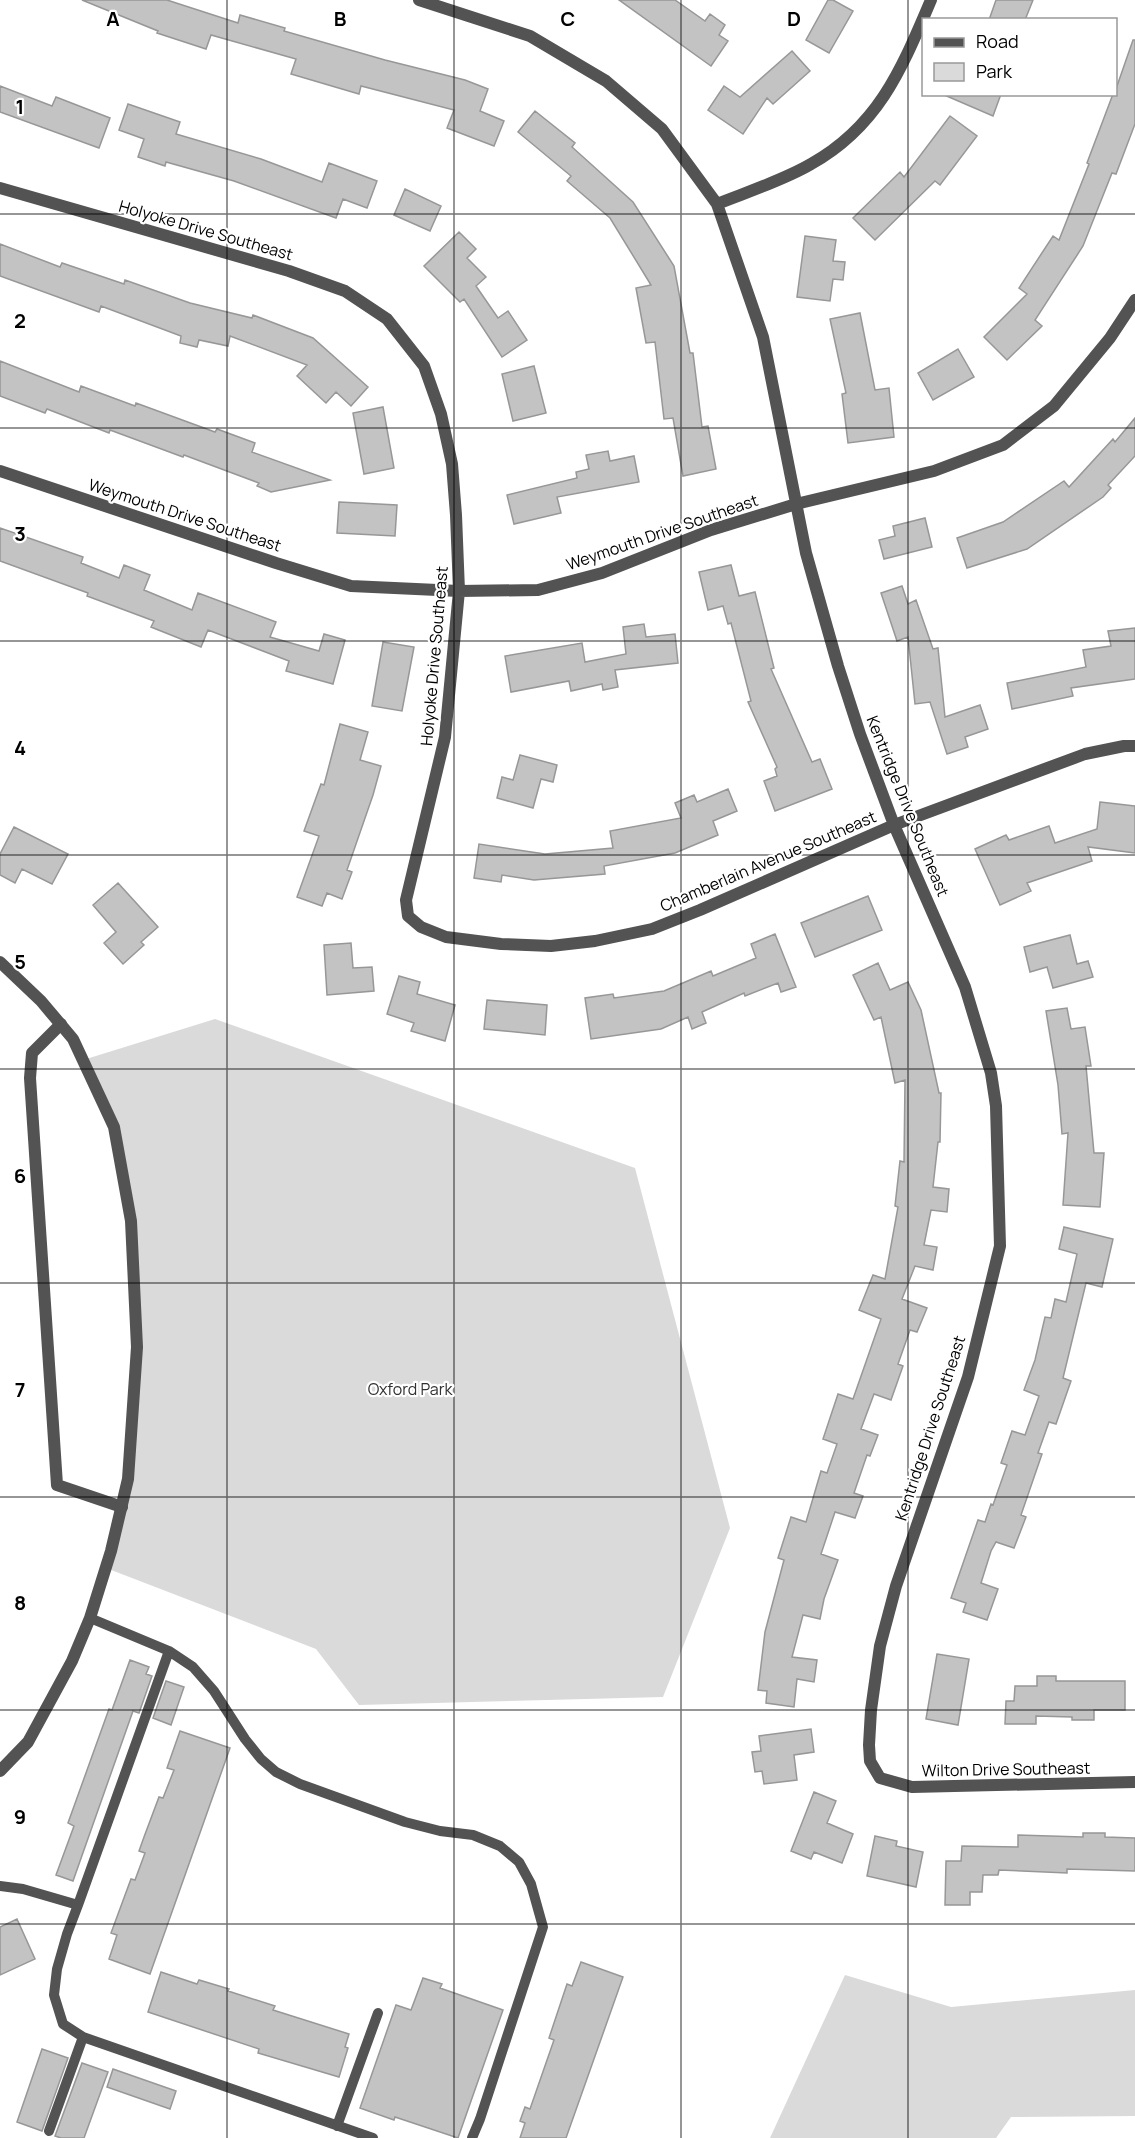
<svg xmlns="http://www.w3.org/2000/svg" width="1135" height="2138" font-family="Manrope,sans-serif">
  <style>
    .green { fill: #dadada }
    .building { fill: #c3c3c3; stroke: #979797; stroke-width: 1.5 }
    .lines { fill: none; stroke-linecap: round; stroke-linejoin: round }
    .service { stroke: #535353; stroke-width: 10 }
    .minor { stroke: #535353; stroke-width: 12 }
    .tertiary { stroke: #535353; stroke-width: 12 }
    .grid { fill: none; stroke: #000; stroke-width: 1.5; stroke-opacity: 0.55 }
    .labels { text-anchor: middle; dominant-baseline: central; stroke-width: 4.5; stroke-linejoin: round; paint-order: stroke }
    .street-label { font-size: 16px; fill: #000; stroke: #fff }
    .park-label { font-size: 16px; fill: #313131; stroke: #fff }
    .grid-label { font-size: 20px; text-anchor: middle; font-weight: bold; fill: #000; stroke: #fff; stroke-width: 4.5; stroke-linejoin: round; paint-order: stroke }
  </style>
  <rect width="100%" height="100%" fill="#fff"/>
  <!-- green -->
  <path class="green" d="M215,1019l420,149 95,360 -67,169 -304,8 -43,-56 -210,-81 16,-61 15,-160 -6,-126 -17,-94 -31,-67z
    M845,1975l106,32 184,-17v126l-124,1 -15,21h-226z"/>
  <!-- building -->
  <path class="building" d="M82,0h85l71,23 2,-8 45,13 -1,3 101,29 80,20 23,9 -8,22 24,10 -10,25 -47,-18 7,-18 -93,-24 -2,8 -68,-20 5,-15 -85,-24 -5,14 -49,-16 1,-2z
    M619,0h56l30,21 5,-7 15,11 -6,10 9,6 -17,25z
    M828,0h5l20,11 -24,42 -23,-13z
    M996,0h37l-8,20h-36z
    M1133,40h2v84l-19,50 -4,-1 -29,73 -48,74 7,6 -35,34 -23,-23 43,-43 -8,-6 34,-52 6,4 30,-76 -2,-1 26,-69h3v-5z
    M792,51l18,20 -37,33 -6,-6 -24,36 -35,-24 16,-24 16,11z
    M0,86l52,20 4,-9 54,21 -11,30 -99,-36z
    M942,94h59l-8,22z
    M128,104l52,18 -4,12 85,25 61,23 7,-19 48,18 -10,27 -24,-9 -7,19 -102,-37 -68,-19 -1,4 -27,-9 6,-18 -25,-9z
    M535,111l40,32 -3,4 61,55 41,64 16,87h3l9,74 6,-1 8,43 -33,7 -10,-58 -9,1 -9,-77 -9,1 -10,-55 15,-3 -41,-67 -43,-37 4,-5 -53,-44z
    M950,116l27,20 -37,49 -5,-4 -60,59 -22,-22 47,-46 4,5z
    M405,189l36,17 -11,25 -36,-16z
    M459,232l17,17 -9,9 19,19 -10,9 22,32 10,-7 19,29 -25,17 -38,-58 -4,3 -36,-36z
    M805,236l31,4 -3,21 12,1 -2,18 -10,-1 -3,22 -33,-4z
    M0,244l60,23 2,-4 62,21 1,-4 65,23 62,15 1,-3 60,23 55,49 -17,19 -15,-14 -10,11 -29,-27 10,-11 -77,-29 -2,10 -29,-6 -2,7 -17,-4 1,-7 -80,-30 -2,6 -99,-36z
    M860,313l15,77 14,-2 5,49 -46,6 -6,-49 4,-1 -16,-74z
    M958,349l16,28 -41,23 -15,-27z
    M0,361l79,31 2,-6 54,20 1,-3 79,29 2,-3 38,14 -3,9 78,28 -59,12 -14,-6 2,-3 -75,-28 -1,2 -73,-27 -1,3 -62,-24 -2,4 -45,-17z
    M534,366l12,47 -33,8 -11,-47z
    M383,407l11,61 -30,6 -11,-61z
    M1135,418v38l-27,29 3,3 -8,9 -76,52 -60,19 -10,-30 46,-16 61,-41 5,6 44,-48 2,3z
    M608,451l2,10 24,-5 5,26 -82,15 4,16 -47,11 -7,-29 70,-17 -1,-6 13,-3 -3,-14z
    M339,502l58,3 -2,31 -58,-3z
    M925,518l7,29 -48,12 -5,-19 16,-4 -2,-10z
    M0,528l83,29 -2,6 38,15 5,-13 26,10 -6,15 48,20 6,-17 78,29 -6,15 49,14 5,-17 21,6 -12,44 -47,-13 3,-10 -81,-31 -7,17 -50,-20 3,-6 -67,-25 1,-3 -88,-32z
    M731,565l8,31 16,-4 19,76 -3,1 41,93 8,-3 12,30 -57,22 -11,-30 13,-5 -2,-7 2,-2 -29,-65 3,-1 -20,-78 -3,1 -5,-18 -15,4 -9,-38z
    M902,586l6,18 8,-4 17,49 5,-1 7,69 35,-12 8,24 -23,8 3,10 -21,7 -17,-52 -15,2 -7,-67 -11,4 -16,-48z
    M644,624l2,13 29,-3 3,29 -63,7 3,17 -15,3 -1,-6 -31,7 -2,-10 -58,11 -6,-36 77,-13 3,19 41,-8 -3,-27z
    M1135,628v51l-64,9 2,8 -61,13 -5,-26 79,-16 -3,-17 28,-4 -3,-15z
    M383,642l31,5 -12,64 -30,-5z
    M340,724l28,8 -8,28 21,6 -8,29 -26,75 5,2 -10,27 -15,-6 -5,13 -25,-9 22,-61 -15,-5 17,-47 3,1z
    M520,755l37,10 -4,17 -12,-3 -8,29 -36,-10 5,-21 11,3z
    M728,789l9,22 -24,10 5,14 -43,18 -71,13 1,8 -71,6 -32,-5 -1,7 -27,-4 5,-34 66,10 68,-6 -3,-17 71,-13 -6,-15 19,-8 3,7z
    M1100,802l35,4v47l-47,-6 4,14 -65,22 4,8 -31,14 -25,-56 31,-14 3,5 40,-14 6,17 42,-14z
    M14,827l54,27 -16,30 -30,-15 -7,14 -15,-8v-21z
    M118,883l40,44 -17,15 3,3 -21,19 -19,-21 12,-11 -23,-27z
    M868,896l14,34 -67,27 -14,-34z
    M775,934l21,53 -15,5 -3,-9 -33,13 -1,-3 -42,19 4,11 -14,6 -4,-12 -27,12 -70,10 -6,-41 28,-4 1,4 50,-7 47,-20 2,5 43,-18 -5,-14z
    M1070,935l7,29 11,-3 5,16 -40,11 -6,-21 -17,5 -6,-25z
    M351,943l2,25 19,-1 2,24 -47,4 -3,-50z
    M878,963l12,27 18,-8 13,28 18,83h2l-1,49h-2l-5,45 16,2 -2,23 -16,-2 -7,35 13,2 -4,23 -18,-4 -13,33 25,9 -10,24 -7,-2 -12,34 5,2 -12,34 -17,-6 -13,35 17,6 -8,21 -3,-1 -13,38 9,3 -8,22 -20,-6 -14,42 17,6 -14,39 -4,20 -17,-4 -11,42 25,3 -3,22 -17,-3 -3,28 -28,-4 1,-12 -9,-1 7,-58 19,-72 -6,-2 13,-41 15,5 15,-51 6,2 10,-29 -14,-5 15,-45 15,5 28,-80 -22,-9 14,-35 12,4 13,-72 -3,-1 5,-45 4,1 1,-82 -10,3 -14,-66 -7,3 -21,-45z
    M399,976l21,6 -3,12 38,11 -10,36 -34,-10 3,-8 -27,-9z
    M487,1000l60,5 -2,30 -61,-6z
    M1067,1008l4,21 14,-2 6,39h-5l8,87h10l-4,54 -37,-2 5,-72 -6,1 -4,-49 -12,-74z
    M1064,1227l49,12 -11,48 -16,-4 -23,95 8,3 -15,43 -7,-2 -11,31 4,1 -21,61 5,2 -12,31 -18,-6 -5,9 -10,32 17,6 -11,31 -24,-8 3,-9 -15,-5 27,-78 7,2 6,-18 2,1 14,-40 -6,-2 11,-32 13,4 14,-39 -15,-6 11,-30 10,-43 6,1 4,-19 11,3 11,-48 -18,-5z
    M937,1654l32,5 -11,66 -32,-6z
    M130,1660l19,7 -3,7 6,2 -13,37 -6,-2 -60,170 -17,-6 18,-49 -6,-3 41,-114 3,1z
    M1037,1676h19v5h69v29h-31v10h-22v-3l-36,-1v8h-31l1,-23h8l1,-15h22z
    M166,1681l18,6 -13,38 -18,-7z
    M811,1729l3,23 -20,3 3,25 -33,4 -2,-13 -7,1 -3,-20 9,-1 -2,-15z
    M180,1731l50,17 -80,226 -41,-15 8,-24 -6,-2 20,-54 4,1 10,-27 -6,-2 5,-14 15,-40 4,1 11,-28 -7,-2z
    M814,1792l22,9 -9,22 26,11 -11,29 -28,-11 -3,7 -20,-8z
    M1083,1833h22v4l30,1v33l-68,-2v4l-68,-3 -1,5h-15l-1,17h-12v13h-25l1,-44h15l1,-15 56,1v-12l65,2z
    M875,1836l22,5 -1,5 27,6 -7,35 -49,-11z
    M17,1919l18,40 -35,16v-48z
    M581,1962l42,15 -57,161h-46l5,-15 -5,-2 5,-14 5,2 24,-69 -5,-2 18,-54 5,2z
    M161,1972l36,12 2,-4 30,9 -1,2 47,15 -2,4 76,24 -4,13 3,1 -9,29 -81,-24 1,-4 -111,-37z
    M423,1978l19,6 -2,4 63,22 -45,128 -63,-21 -1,3 -34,-12 36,-103 15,5z
    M42,2049l26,9 -26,73 -25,-9z
    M82,2063l26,9 -24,66h-23l-6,-2z
    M113,2069l63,22 -6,18 -63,-22z"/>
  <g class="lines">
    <!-- service -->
    <path class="service" d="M169,1651l24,16 21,24 31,48 16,20 15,13 24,12 105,38 35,9 33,4 27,11 19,16 12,22 12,43 -63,192 -8,19
      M0,1886l23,3 55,16 91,-254 -79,-33
      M78,1905l-11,29 -10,35 -3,26 9,29 20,13 290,101
      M337,2126l41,-113
      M49,2131l34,-94"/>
    <!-- minor -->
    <path class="minor" d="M419,0l111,36 76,45 56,48 55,75 46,133 43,216 32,113 22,68 34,91 71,162 26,86 5,33 4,140 -32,131 -72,209 -16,60 -9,64 -2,35 1,16 10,17 32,9 223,-5
      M0,188l289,83 56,20 42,28 37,47 17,48 11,50 4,51 3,76 -14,146 -39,163 2,16 13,11 25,10 55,7 50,2 44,-5 57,-12 48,-19 194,-85 191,-71 39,-8h11
      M717,204c30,-12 67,-24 94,-40 68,-38 91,-96 120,-164
      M0,471l276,92 75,23 108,5 79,-1 64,-17 109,-43 85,-26 138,-33 69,-26 51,-39 56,-68 25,-38
      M61,1024l-29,29 -2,25 27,407 65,22"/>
    <!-- tertiary -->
    <path class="tertiary" d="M0,962l41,39 32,38 41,88 17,94 6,126 -9,132 -17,72 -21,67 -18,43 -44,81 -28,29"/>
  </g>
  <!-- grid -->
  <path class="grid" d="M227,0v2138M454,0v2138M681,0v2138M908,0v2138M0,214h1135M0,428h1135M0,641h1135M0,855h1135M0,1069h1135M0,1283h1135M0,1497h1135M0,1710h1135M0,1924h1135"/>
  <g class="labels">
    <!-- street labels -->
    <g class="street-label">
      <text transform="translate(206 230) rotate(16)">Holyoke Drive Southeast</text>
      <text transform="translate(185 515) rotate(18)">Weymouth Drive Southeast</text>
      <text transform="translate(662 532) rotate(-19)">Weymouth Drive Southeast</text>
      <text transform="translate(434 656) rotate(-85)">Holyoke Drive Southeast</text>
      <text transform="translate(908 806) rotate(68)">Kentridge Drive Southeast</text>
      <text transform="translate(768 861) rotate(-23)">Chamberlain Avenue Southeast</text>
      <text transform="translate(930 1428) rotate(-72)">Kentridge Drive Southeast</text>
      <text transform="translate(1006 1769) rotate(-1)">Wilton Drive Southeast</text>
    </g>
    <!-- park labels -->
    <g class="park-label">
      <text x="410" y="1389">Oxford Park</text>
    </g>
  </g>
  <g class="grid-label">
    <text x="113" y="26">A</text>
    <text x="340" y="26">B</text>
    <text x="568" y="26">C</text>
    <text x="794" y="26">D</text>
    <text x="20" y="114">1</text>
    <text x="20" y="328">2</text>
    <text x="20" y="541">3</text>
    <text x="20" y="755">4</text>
    <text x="20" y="969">5</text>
    <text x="20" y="1183">6</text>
    <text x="20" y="1397">7</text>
    <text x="20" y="1610">8</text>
    <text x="20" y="1824">9</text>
  </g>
  <!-- legend -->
  <rect x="922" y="18" width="195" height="78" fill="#ffffff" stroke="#999999" stroke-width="1.5"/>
  <rect x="934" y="38" width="30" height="9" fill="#535353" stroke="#999999" stroke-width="1.5"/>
  <text x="976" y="48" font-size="18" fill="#000000">Road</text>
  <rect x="934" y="63" width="30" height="18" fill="#dadada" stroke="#999999" stroke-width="1.5"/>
  <text x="976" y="78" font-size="18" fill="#000000">Park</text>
</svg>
